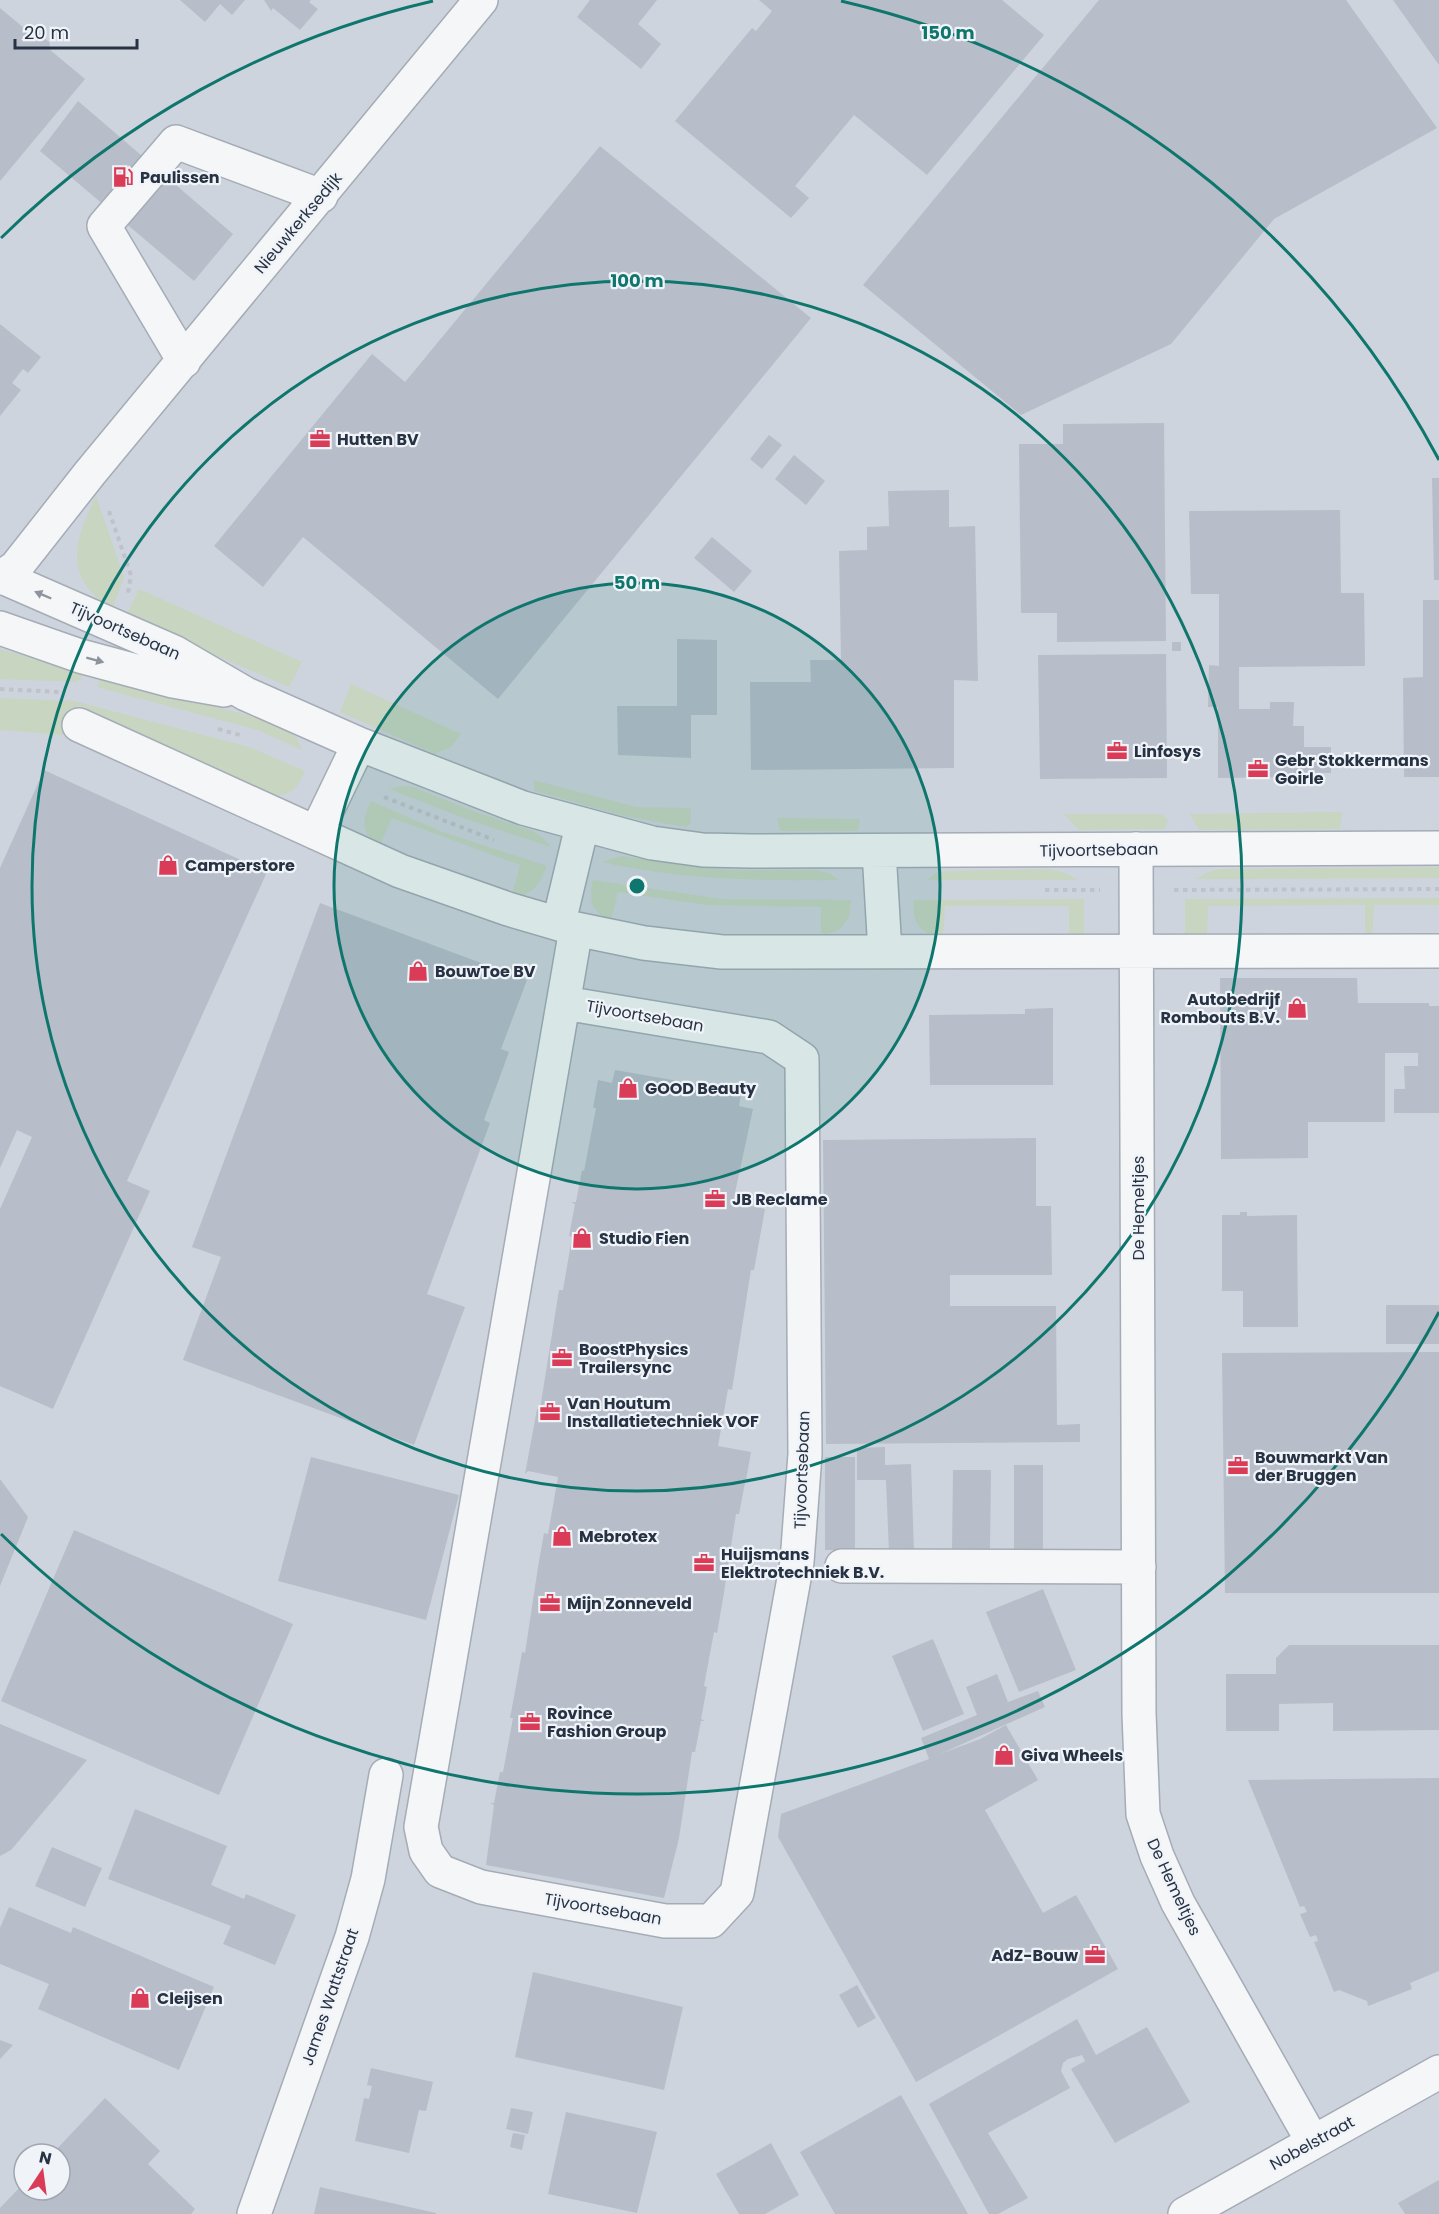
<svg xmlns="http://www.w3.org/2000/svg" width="1439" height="2214" font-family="Poppins,sans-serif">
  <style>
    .built { fill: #ced4dd; fill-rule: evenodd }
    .green { fill: #c7d5c1 }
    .building { fill: #b7bec9 }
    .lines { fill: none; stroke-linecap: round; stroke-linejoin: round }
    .minor-casing { stroke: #a5acb6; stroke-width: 36 }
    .path { stroke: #bfc3c9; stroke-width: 4; stroke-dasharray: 4.5 4.5; stroke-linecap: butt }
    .minor { stroke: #f4f6f8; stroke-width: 33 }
    .oneway { fill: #8e949e }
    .ring { fill: none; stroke: #0f766e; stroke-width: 3 }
    .labels { text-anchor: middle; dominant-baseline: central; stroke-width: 4.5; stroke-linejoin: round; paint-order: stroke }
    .poi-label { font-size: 16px; font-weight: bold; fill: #273344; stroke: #f0f4f8; text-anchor: start }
    .street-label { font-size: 16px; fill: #273344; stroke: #f0f4f8 }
    .centre { fill: #0f766e; stroke: #f0f4f8; stroke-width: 3 }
    .ring-label { font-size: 18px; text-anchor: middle; font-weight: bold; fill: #0f766e; stroke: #f0f4f8; stroke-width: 4.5; stroke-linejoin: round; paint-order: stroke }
  </style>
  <rect width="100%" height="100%" fill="#e1e5eb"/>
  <!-- built -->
  <path class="built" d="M0,0h1439v2214h-1439zM24,2154h36v36h-36z"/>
  <!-- green -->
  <path class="green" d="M96,496l28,81 -12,33c-49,-34 -39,-67 -16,-114z
    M139,589l163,73 -13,25 -163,-71z
    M0,649l83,23 -2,7 -5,3 -76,-3z
    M100,676l162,43 28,14 6,4 6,13 -44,-20 -158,-42 -2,-3z
    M351,684l110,50 -10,13 -16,7 -95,-42z
    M0,698l74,3 175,46 56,24c-7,16 -14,27 -33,23l-194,-89 -15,30 -63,-5z
    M533,780l103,27 55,1 -1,16 -4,3 -62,-11 -89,-25z
    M401,786l12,1 60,24 57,19 12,7 9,10 -82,-27 -80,-31z
    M371,801l69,30 107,35c-7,16 -14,33 -35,28l8,-29 -128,-47 -12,27c-20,-9 -18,-27 -9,-44z
    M1342,812l-2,17 -141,1 -9,-16z
    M1064,814h97l7,6 -3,9 -86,1z
    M777,818l83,1 -2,12h-78z
    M621,856l105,14h89l14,3 10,7c-81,1 -159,0 -237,-18z
    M1439,867v11l-243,1 12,-7 13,-3z
    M1048,869l15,3 15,8h-151l9,-7 12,-2z
    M593,880l129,19 129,1 -2,17 -9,12 -15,6 -4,-3v-25l-114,-2 -89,-13 -7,28c-21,-7 -22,-21 -18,-40z
    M1439,898v7h-65l-2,30 -7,-2v-28l-157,1 -1,29 -22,1v-37z
    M1084,899v37l-15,-2v-28h-124l-2,30c-22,0 -32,-14 -29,-36z"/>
  <!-- building -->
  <path class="building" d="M180,0h65l-13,15 -12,-11 -15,18z
    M264,0h47l-2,2 9,7 -18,21 -27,-22 -2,3z
    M590,0h67l-19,24 23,20 -20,25 -64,-52z
    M759,0h243l42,35 -117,140 -73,-60 -59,71 14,12 -18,20 -116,-97 77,-93 4,3 16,-20z
    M1099,0h247l91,128 -163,91 -103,125 -150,71 -158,-130z
    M1393,0h46v65z
    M0,8l30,25 7,-2 13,12 -1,6 36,30 -85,102z
    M78,101l155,133 -39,47 -154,-130z
    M600,146l211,172 -313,381 -195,-162 -40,50 -49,-41 158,-192 33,28z
    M0,324l41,33 -13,16 -5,-4 -11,14 9,7 -21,26z
    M1164,423l2,218 -109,1v-29h-36l-2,-169h44v-20z
    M769,435l13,10 -20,24 -12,-10z
    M794,455l31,26 -19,24 -31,-26z
    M1432,478h7v102h-5z
    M949,490v37l26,-1 3,155 -24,-1v88l-203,2 -1,-88h61l-1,-22h31l-2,-109 28,-1v-23l22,-1 -1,-35z
    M1340,510l1,83h23l1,73 -126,1v42h31v-7h24l-1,24h11v21h27v26h-27v4l-86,1v-71h-10l1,-42 10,1v-72h-28l-2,-83z
    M712,537l40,34 -18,21 -40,-34z
    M1423,600h16v177h-35l-1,-99 20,-1z
    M677,639l40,1v75h-26v43l-73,-3 -1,-49h60z
    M1172,642h9v9h-9z
    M1166,654l1,124 -127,1 -2,-124z
    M44,770l223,102 -140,309 23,10 -97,218 -53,-23v-177l32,-72 -15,-7 -17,38v-300z
    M320,903l207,77 -26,69 8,3 -25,68 6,3 -63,171 38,13 -51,138 -231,-85 38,-103 -29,-10z
    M1220,978h137l1,25h71v3h10v107h-45v-24h11l-1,-23h14v-13h-33v69h-77v36l-87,1z
    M1053,1008v77h-123l-1,-70 96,-1v-5z
    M615,1070l126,22 -2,14 14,3 -20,93 32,7 -11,61h-3l-19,120 -4,-1 -10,57 33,6 -5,28 3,1 -4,2 -6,31h-3l-13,85 -6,34 -3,-1 -10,54 3,1 -6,32 4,2h-4l-6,31h-3l-13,86 -15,60 -178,-33 8,-60 -4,-2h4l6,-31h3l10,-54h-3l6,-32 6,-34 3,1 13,-86 6,-34 4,1 10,-57 -30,-6 -3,3 12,-65h3l19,-119h4l9,-53 -3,-1 6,-32 -4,-2h5l6,-32 2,1 12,-63h-3l5,-28 14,3z
    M1036,1138v68h15l1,69h-102v31h106l1,119 23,-1v18l-254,2 -3,-304z
    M1240,1212h7v4l50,-1 1,112h-55v-36h-21v-76h18z
    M1386,1305h53v39h-53z
    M1439,1352v241h-214l-3,-240z
    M885,1447v18l26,-1 3,87 -25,1 -3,-72h-29v-32z
    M311,1457l148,38 -33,125 -148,-39z
    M825,1457h30v93h-30z
    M1014,1465h29v88h-29z
    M953,1470h38l-1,79h-38z
    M0,1479l28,38 -28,69z
    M74,1530l219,94 -74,171 -218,-94z
    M1043,1589l33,81 -57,22 -33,-80z
    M933,1639l31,75 -41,17 -31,-75z
    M1289,1645h150v85l-106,1v-28l-54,1v27h-53v-57h50v-16z
    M997,1674l11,28 30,-11 7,16 -105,47 40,-15 26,-14 32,55 -53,30 58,103 33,-18 42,74 -202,113 -138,-245 3,-23 148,-55 -8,-21 56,-23 -11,-28z
    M0,1724l87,36 -76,90 -11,6z
    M1439,1778v193l-29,12 2,6 -44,17 -1,-5 -28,-11 -5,2 -20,-50 4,-1 -2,-6 -6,2 -10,-23 7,-2 -3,-6 -4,1 -52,-127z
    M135,1809l92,37 -16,39 33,14 2,-5 50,21 -21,50 -52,-21 8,-18 -123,-47z
    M52,1847l50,21 -17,39 -50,-21z
    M9,1907l62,26 2,-6 141,60 -35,83 -141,-61 11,-25 -49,-20v-36z
    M533,1972l150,35 -19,83 -149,-33z
    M857,1985l19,33 -18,10 -19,-33z
    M1077,2019l19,36 51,-28 43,75 -75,41 -44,-74 14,-8 -3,-6 -14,4 -5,4 -2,8 9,17 -82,45 40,65 -30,16h-9l-60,-110z
    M0,2040l13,5 -13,14z
    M371,2068l62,14 -7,29 -7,-1 -10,43 -54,-12 9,-43 5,1 3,-13 -5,-1z
    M901,2095l67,119h-133l-35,-62z
    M105,2098l55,53 -12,13 47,45 -4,5h-191v-6l24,-25v7h36v-36h-8z
    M511,2108l22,4 -5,22 -22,-5z
    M566,2112l91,20 -20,81 -89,-19z
    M513,2133l12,2 -3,15 -12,-3z
    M771,2143l28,52 -34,19h-26l-23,-40z
    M1439,2180v34h-34l-7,-11z
    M320,2187l116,26v1h-122z"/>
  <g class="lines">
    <!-- minor casing -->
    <g class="minor-casing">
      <path id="minor" d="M184,361l-80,-135 72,-84 145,54
        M0,576l174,76 72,42 113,50 164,64 129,35 51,7 48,1 688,-3
        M0,578l16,-11 74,-94 391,-473
        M0,628l80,28 93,25 51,9
        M79,725l321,146 108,38 68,20 68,14 78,9 717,-1
        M316,833l43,-89
        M1136,849l3,865 4,100 14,42 21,47 135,239
        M879,851l6,101
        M559,922l23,-96
        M564,1003l205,34 33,22 3,395 -8,108 -60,331 -26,28h-46l-184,-34 -41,-16 -14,-20 -5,-24 155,-898
        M842,1566l297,1
        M254,2214l98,-277 16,-58 18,-104
        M1185,2214l254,-142"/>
    </g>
    <!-- path -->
    <path class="path" d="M109,511l22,64 -3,18
      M0,689l59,3
      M218,729l22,6
      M384,797l110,43
      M1045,890h55
      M1174,890l265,-1"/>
    <!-- minor -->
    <use href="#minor" class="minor"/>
  </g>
  <!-- one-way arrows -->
  <defs><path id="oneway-solid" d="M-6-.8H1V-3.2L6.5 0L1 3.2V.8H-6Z" transform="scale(1.5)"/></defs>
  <g class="oneway">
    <use href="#oneway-solid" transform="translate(43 595) rotate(-157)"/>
    <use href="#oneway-solid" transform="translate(95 660) rotate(15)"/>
  </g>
  <!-- distance rings -->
  <circle cx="637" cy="886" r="303" fill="#0f766e" fill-opacity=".12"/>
  <g class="ring">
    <circle cx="637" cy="886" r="303"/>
    <circle cx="637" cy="886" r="605"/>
    <path d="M1439 1312A908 908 0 0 1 1 1534M1 238A908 908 0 0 1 433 1M841 1A908 908 0 0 1 1439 460"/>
  </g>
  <!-- icons -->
  <defs>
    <g id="fuel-bare" transform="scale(1.62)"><path d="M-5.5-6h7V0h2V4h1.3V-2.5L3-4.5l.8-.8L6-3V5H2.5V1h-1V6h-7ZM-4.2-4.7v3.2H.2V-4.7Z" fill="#da3b57" stroke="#f0f4f8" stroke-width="2.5" paint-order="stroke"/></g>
    <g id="office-bare" transform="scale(1.62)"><path d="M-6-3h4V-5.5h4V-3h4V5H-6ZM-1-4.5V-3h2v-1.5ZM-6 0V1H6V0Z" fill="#da3b57" stroke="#f0f4f8" stroke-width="2.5" paint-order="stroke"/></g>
    <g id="shop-bare" transform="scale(1.62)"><path d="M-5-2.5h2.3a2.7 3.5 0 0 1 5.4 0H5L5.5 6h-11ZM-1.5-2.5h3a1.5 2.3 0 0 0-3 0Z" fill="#da3b57" stroke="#f0f4f8" stroke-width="2.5" paint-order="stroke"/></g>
  </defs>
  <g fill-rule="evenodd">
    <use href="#fuel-bare" x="123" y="177"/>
    <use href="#office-bare" x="320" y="439"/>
    <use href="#office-bare" x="1117" y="751"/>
    <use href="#office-bare" x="1258" y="769"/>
    <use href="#shop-bare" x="168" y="865"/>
    <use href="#shop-bare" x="418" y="971"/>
    <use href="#shop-bare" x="1297" y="1008"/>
    <use href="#shop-bare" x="628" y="1088"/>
    <use href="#office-bare" x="715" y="1199"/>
    <use href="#shop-bare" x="582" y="1238"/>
    <use href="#office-bare" x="562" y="1358"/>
    <use href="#office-bare" x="550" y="1412"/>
    <use href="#office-bare" x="1238" y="1466"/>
    <use href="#shop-bare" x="562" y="1536"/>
    <use href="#office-bare" x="704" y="1563"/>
    <use href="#office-bare" x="550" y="1603"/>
    <use href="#office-bare" x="530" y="1722"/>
    <use href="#shop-bare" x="1004" y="1755"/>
    <use href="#office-bare" x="1095" y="1955"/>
    <use href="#shop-bare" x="140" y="1998"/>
  </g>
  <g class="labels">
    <!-- poi labels -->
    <g class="poi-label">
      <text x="140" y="177">Paulissen</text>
      <text x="337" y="439">Hutten BV</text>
      <text x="1134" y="751">Linfosys</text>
      <text x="1275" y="760">Gebr Stokkermans<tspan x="1275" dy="18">Goirle</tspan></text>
      <text x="185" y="865">Camperstore</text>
      <text x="435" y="971">BouwToe BV</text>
      <text x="1280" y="999" text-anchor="end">Autobedrijf<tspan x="1280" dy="18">Rombouts B.V.</tspan></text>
      <text x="645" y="1088">GOOD Beauty</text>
      <text x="732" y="1199">JB Reclame</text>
      <text x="599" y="1238">Studio Fien</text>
      <text x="579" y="1349">BoostPhysics<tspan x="579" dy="18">Trailersync</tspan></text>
      <text x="567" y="1403">Van Houtum<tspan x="567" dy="18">Installatietechniek VOF</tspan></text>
      <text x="1255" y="1457">Bouwmarkt Van<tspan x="1255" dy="18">der Bruggen</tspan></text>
      <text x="579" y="1536">Mebrotex</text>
      <text x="721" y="1554">Huijsmans<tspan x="721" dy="18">Elektrotechniek B.V.</tspan></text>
      <text x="567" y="1603">Mijn Zonneveld</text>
      <text x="547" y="1713">Rovince<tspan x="547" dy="18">Fashion Group</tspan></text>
      <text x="1021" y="1755">Giva Wheels</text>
      <text x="1078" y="1955" text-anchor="end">AdZ-Bouw</text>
      <text x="157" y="1998">Cleijsen</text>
    </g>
    <!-- street labels -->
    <g class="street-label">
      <text transform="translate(298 223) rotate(-50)">Nieuwkerksedijk</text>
      <text transform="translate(125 631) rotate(24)">Tijvoortsebaan</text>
      <text transform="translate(1099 850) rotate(-1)">Tijvoortsebaan</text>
      <text transform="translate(645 1016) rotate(10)">Tijvoortsebaan</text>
      <text transform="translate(1138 1208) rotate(-90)">De Hemeltjes</text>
      <text transform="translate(802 1470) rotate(-88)">Tijvoortsebaan</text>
      <text transform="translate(1174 1887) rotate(65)">De Hemeltjes</text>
      <text transform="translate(603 1909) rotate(10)">Tijvoortsebaan</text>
      <text transform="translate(330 1997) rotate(-71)">James Wattstraat</text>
      <text transform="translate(1312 2143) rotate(-29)">Nobelstraat</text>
    </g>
  </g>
  <circle cx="637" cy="886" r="9" class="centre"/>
  <g class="ring-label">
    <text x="948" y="39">150 m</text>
    <text x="637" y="287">100 m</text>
    <text x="637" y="589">50 m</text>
  </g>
  <!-- north arrow -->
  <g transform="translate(42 2172) rotate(13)"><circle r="28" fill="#f0f4f8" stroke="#a0a7b0" stroke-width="1.5"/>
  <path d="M0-4.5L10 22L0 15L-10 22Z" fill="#da3b57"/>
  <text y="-9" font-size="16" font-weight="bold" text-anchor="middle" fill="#273344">N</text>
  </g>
  <!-- scale -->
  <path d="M15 39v9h122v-9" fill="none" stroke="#273344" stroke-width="3"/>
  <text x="24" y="39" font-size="18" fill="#273344" stroke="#f0f4f8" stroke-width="4.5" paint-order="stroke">20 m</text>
</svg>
